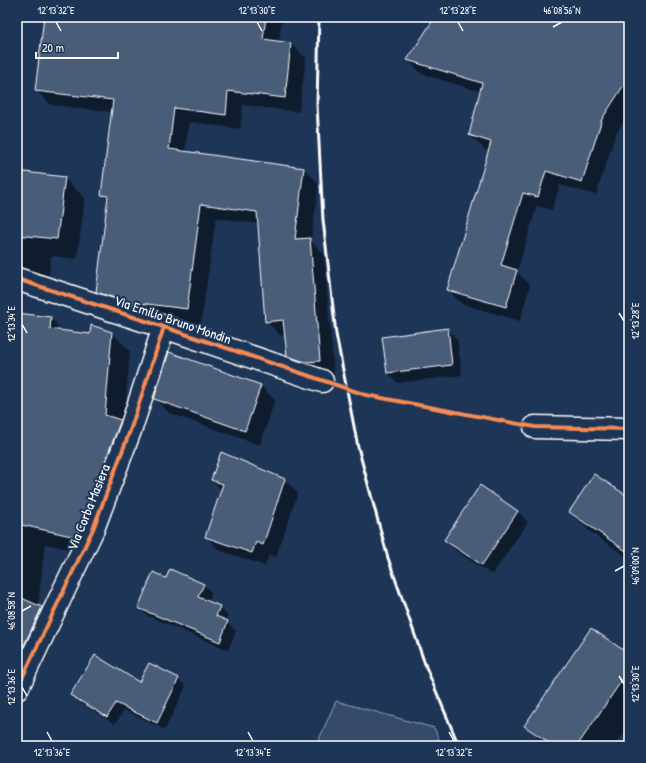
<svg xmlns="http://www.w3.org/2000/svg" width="646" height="763" font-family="'Patrick Hand',sans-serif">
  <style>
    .green { fill: #364b69; stroke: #9aa5b4 }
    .shadow { fill: #0007 }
    .building { fill: #4a5d79; stroke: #fff }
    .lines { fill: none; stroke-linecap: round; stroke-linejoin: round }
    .minor-casing { stroke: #fff; stroke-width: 25 }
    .minor { stroke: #1d3557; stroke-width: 22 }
    .rail { stroke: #fff; stroke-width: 3 }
    .cycleway-casing { stroke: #1d3557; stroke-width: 6 }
    .cycleway { stroke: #f68b52; stroke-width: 4 }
    .ticks { fill: none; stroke: #fff; stroke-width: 1.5 }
    .labels { text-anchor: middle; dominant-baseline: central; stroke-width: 4; stroke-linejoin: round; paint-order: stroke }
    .street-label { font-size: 14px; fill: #fff; stroke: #1d3557 }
    .neatline { fill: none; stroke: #fff; stroke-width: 1.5 }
    .ticks-label { font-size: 10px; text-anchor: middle; fill: #fff }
  </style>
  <rect width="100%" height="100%" fill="#1d3557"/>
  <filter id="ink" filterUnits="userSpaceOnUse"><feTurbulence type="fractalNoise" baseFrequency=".025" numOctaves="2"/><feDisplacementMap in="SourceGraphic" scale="8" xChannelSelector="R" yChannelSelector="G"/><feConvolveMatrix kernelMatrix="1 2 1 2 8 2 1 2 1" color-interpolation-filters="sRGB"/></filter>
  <g filter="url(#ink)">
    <!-- green -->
    <path class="green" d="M336,701l98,27 8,18h-126z"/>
    <!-- shadow -->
    <path class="shadow" d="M45,17h236l1,1 -3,24 12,2 15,14 -7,54 -56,-7 -3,24 -51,-7 -4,31 119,16 15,14 -8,58 13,13 10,121 -13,1 -19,-6 -14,-15 -2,-20 -5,1 -15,-15 -7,-97 -43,-6 -15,106 -61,-9 -28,-9 -15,-15 12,-90 -7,-7 10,-82 -61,-7 -15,-15z
      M436,17h193v96l-13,20 -20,62 -36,-10 -8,25 -15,-4 -20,66 13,13 -10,36 -58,-17 -14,-14 41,-139 -5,-2 -14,-14 11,-43 -59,-18 -14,-14z
      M17,172l47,6 21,20 -8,61 -26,-3 -2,19 -32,-4z
      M17,314l33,4 14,14 27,3 1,-9 20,7 18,18 -6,73 14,15 -39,103 -5,12 -49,-10 -7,63 3,1 18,18 -14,30 -22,-10 -2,16h-4z
      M447,329l10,10 5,36 -64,8 -10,-10 -5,-36z
      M170,354l91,32 14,14 -15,45 -91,-32 -14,-14z
      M212,480h73l13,13 -22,64 -7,-2 -4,11 -46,-16 -13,-13 16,-47z
      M481,487l37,25 10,10 -36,53 -37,-25 -10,-10z
      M629,498v61l-41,-29 -18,-18z
      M171,571l33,14 8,8 -4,10 11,4 9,9 -3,5 11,10 -8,19 -80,-34 -9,-8 28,-29z
      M629,655v71l-14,20h-69l-21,-21z
      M178,679l8,7 -21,44 -41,-20 -9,14 -36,-22 -8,-7z"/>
    <!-- building -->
    <path class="building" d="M44,17h222l-3,22 28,4 -6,55 -57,-7 -2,24 -52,-7 -5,41 135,19 -9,71 15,-1 10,123 -15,1 -18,-6 -4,-36 -18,2 -8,-110 -56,-8 -14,105 -63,-8 -28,-9 12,-96 -7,-1 12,-95 -78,-9z
      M435,17h194v60l-27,42 -20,63 -36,-11 -8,26 -15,-4 -22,72 16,5 -11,37 -59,-17 44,-148 -22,-7 13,-52 -75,-23z
      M17,171l48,6 -8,62 -40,-4z
      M17,313l34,4 -1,12 40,5 1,-9 21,7 -7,83 16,5 -45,117 -59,-13z
      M448,328l4,37 -65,8 -5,-36z
      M169,352l92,33 -16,46 -91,-32z
      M221,452l64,27 -22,66 -7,-3 -4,11 -47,-16 18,-53 -12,-4z
      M594,474l35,23v56l-60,-41z
      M480,485l38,26 -36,54 -38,-25z
      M170,569l34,15 -6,13 22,9 -4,10 12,5 -8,21 -82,-34 15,-36 13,6z
      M17,596l25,11 -25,53z
      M591,628l38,26v16l-52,76h-23l-30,-20z
      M95,655l44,27 10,-19 30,15 -22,45 -41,-20 -9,14 -37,-22z"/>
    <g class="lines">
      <!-- minor casing -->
      <g class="minor-casing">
        <path id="minor" d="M17,279l147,48 158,54
          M535,427l94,2
          M17,689l76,-160 38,-101 33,-101"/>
      </g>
      <!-- minor -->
      <use href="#minor" class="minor"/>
      <!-- rail -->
      <path class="rail" d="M319,17l-2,88 6,115 13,114 22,113 30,111 38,109 33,79"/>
      <!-- cycleway casing -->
      <g class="cycleway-casing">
        <path id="cycleway" d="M17,279l147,48 202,68 169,32 94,2
          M17,689l76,-160 38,-101 33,-101"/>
      </g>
      <!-- cycleway -->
      <use href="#cycleway" class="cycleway"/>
    </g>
  </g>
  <!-- ticks -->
  <path class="ticks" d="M56,22l5,9M257,22l5,9M458,22l5,9M553,27l9,-5M619,313l5,8M22,324l5,9M615,571l9,-5M22,611l9,-5M619,676l5,8M22,687l5,9M47,732l5,9M248,732l5,9M449,732l5,9"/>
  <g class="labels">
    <!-- street labels -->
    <g class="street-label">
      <text transform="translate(173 319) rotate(19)">Via Emilio Bruno Mondin</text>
      <text transform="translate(88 507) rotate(-68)">Via Corba Masiera</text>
    </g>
  </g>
  <!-- margin -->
  <rect width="646" height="763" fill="none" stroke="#1d3557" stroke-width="44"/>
  <!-- scale -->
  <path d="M36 52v6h82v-6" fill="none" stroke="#ffffff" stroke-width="2"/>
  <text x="42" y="52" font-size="12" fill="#ffffff" stroke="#1d3557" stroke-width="3" paint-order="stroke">20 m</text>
  <rect x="22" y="22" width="602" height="719" class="neatline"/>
  <g class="ticks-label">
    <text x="56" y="14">12°13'32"E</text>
    <text x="257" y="14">12°13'30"E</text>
    <text x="458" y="14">12°13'28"E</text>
    <text x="562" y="14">46°08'56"N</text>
    <text transform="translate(635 321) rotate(-90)" y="4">12°13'28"E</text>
    <text transform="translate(11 324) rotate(-90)" y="4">12°13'34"E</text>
    <text transform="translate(635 566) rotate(-90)" y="4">46°09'00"N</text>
    <text transform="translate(11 611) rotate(-90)" y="4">46°08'58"N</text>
    <text transform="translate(635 684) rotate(-90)" y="4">12°13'30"E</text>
    <text transform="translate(11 687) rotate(-90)" y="4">12°13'36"E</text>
    <text x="52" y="756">12°13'36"E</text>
    <text x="253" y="756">12°13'34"E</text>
    <text x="454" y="756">12°13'32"E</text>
  </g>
</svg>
